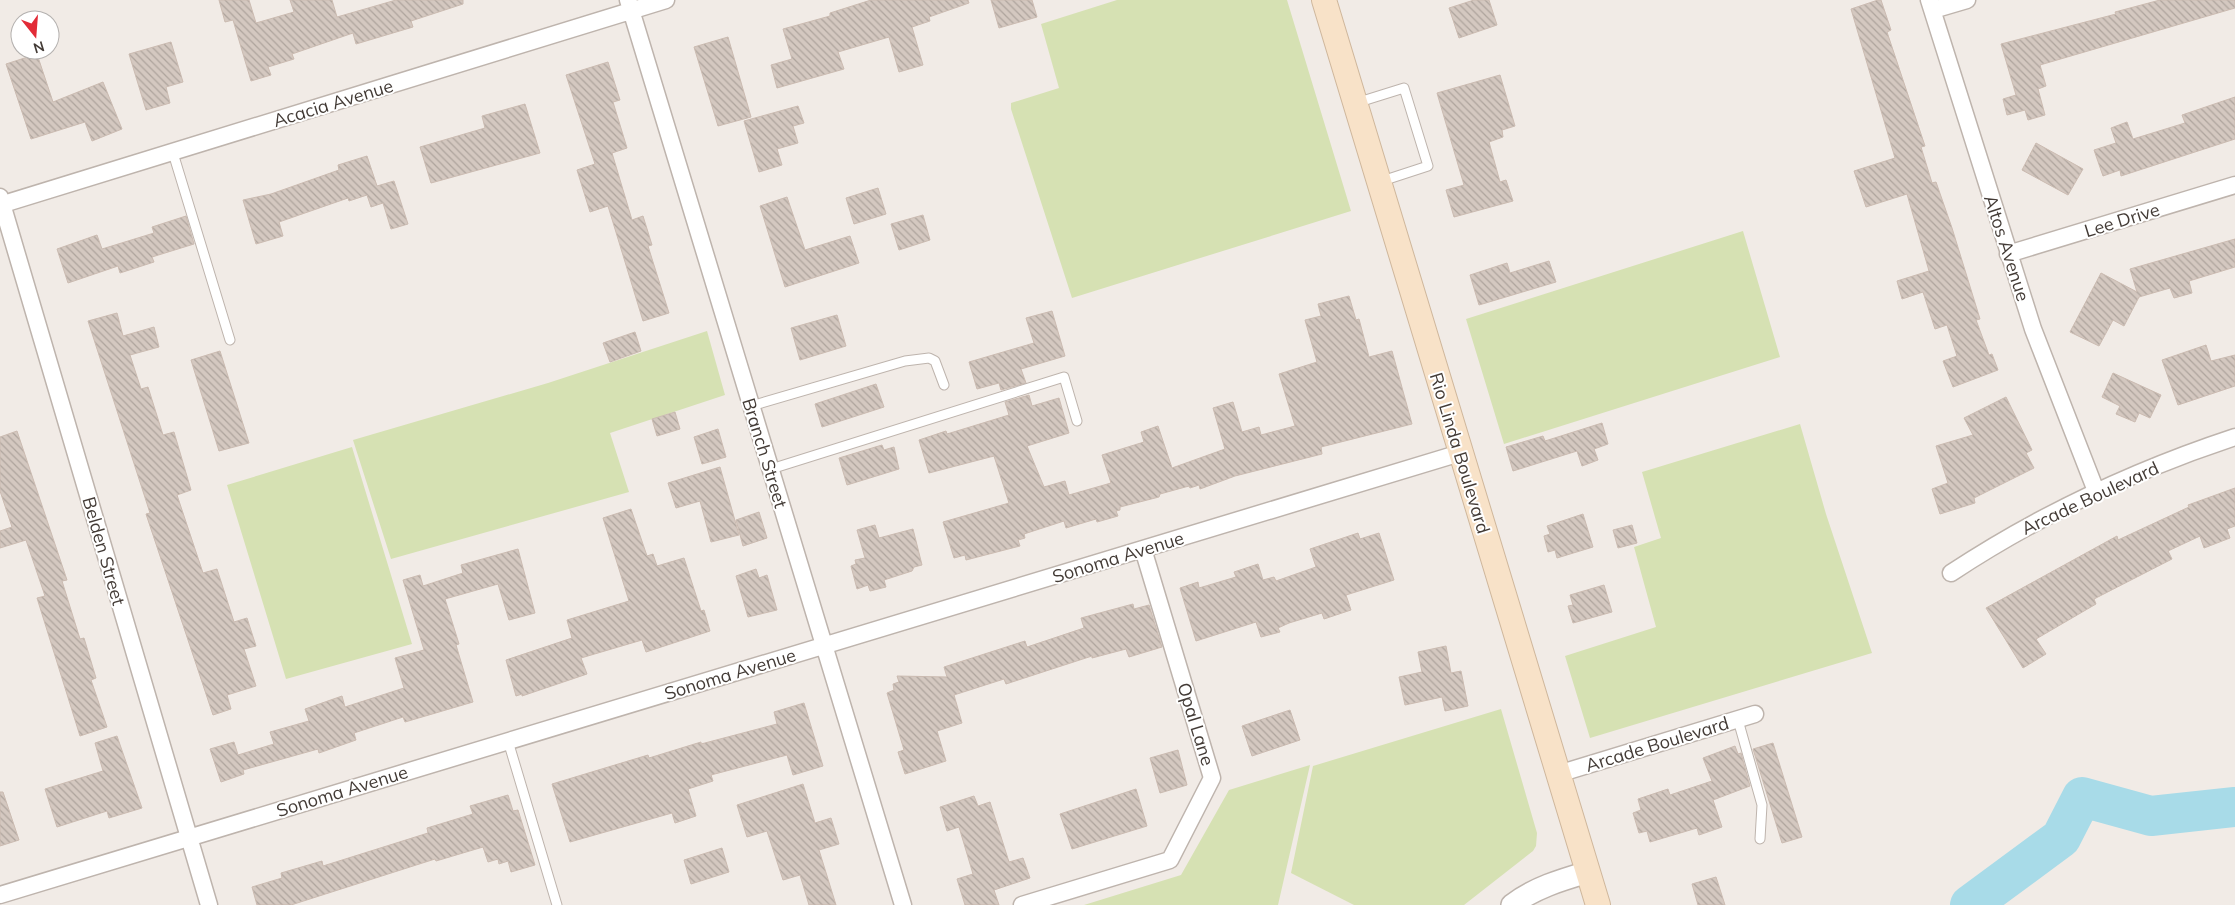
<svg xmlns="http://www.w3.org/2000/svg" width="2235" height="905" font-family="Mulish,sans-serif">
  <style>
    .green { fill: #d6e1b3 }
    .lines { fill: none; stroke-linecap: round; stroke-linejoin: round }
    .river { stroke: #a8dbe8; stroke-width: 40 }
    .building { fill: url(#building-back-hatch); stroke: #cbbbb1 }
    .service-casing { stroke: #beb4ad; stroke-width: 11 }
    .minor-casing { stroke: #beb4ad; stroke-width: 19 }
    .tertiary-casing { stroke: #beb4ad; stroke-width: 24 }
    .secondary-casing { stroke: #cfb79c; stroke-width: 26 }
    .service { stroke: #fff; stroke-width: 9 }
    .minor { stroke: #fff; stroke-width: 16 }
    .tertiary { stroke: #fff; stroke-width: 21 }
    .secondary { stroke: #f8e2c8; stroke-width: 24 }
    .labels { text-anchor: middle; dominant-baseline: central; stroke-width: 4; stroke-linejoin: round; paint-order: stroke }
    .street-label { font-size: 18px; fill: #433b36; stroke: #fff }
  </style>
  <defs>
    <pattern id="building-back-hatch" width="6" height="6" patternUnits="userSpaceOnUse" patternTransform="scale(1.25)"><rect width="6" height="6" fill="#d4c8c0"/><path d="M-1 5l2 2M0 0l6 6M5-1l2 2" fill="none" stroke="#aea49d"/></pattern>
  </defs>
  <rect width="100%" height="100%" fill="#f1ebe6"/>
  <!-- green -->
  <path class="green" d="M1117,0h170l64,211 -279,87 -61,-189v-6l48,-15 -18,-64z
    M1743,231l37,126 -276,87 -38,-125z
    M707,331l18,64 -115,38 19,59 -238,67 -38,-119 195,-57z
    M1800,424l26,90 46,139 -282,85 -25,-82 91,-29 -22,-80 27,-9 -19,-66z
    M352,447l60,197 -126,35 -59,-194z
    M1501,709l36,124 -1,13 -3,5 -69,54h-110l-63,-32 22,-107z
    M1310,765l-32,140h-194l97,-30 48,-85z"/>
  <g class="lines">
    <!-- river -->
    <path class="river" d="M1970,905l91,-67 21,-41 69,19 84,-9"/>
  </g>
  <!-- building -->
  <path class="building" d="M219,0h30l7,23 38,-11 -4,-12h42l5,17 59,-17h67v4l-52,17 2,6 -57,17 -3,-11 -61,21 2,5 -26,8 3,8 -20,6 -18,-61 -8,2z
    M871,0h97l1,3 -40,14 1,4 -18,6 11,38 -24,7 -10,-35 -51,15 6,17 -67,19 -6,-23 21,-6 -9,-30 47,-13v-3z
    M991,0h41l5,17 -38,11z
    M1474,0h15l8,25 -38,13 -10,-30z
    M1878,0h3l10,30 -4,2 38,114 -4,1 11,36 4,-1 16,46 28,91 -4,1 13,35 3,-1 6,16 -45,17 -10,-26 14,-5 -10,-31 -12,4 -12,-37 -21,7 -5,-18 32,-10 -22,-77 -41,13 -12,-36 41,-13 -44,-149z
    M2160,0h75v8l-195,57 6,21 -8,3 7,26 -17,5 -3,-10 -18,5 -4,-16 13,-4 -15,-51 115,-30 -1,-2z
    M728,37l23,80 -33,9 -24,-79z
    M171,42l12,40 -17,5 4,16 -24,7 -17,-56z
    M37,54l16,48 50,-20 19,47 -30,12 -7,-19 -54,17 -25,-75z
    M608,62l12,38 -7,2 14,46 -15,5 20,67 11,-4 9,29 -4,1 21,67 -26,8 -35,-115 -18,6 -13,-42 18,-6 -29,-89z
    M1500,75l15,51 -13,4 1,7 -14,5 11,40 6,-2 7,21 -59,16 -8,-27 18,-5 -27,-92z
    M2235,97v42l-114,37 -1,-6 -17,6 -9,-26 22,-7 -5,-15 16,-6 6,17 52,-16 -3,-8z
    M525,104l15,49 -109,30 -11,-36 65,-19 -3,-12z
    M798,106l6,17 -11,3 5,17 -21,6 5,16 -23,7 -15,-51z
    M2036,143l47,26 -15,26 -46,-25z
    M367,156l10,30 17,-5 14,43 -17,5 -8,-26 -12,4 -4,-12 -18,6 -1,-3 -69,24 4,14 -27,8 -13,-44 28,-6 68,-24 -1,-5z
    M878,188l8,26 -32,10 -8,-26z
    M787,197l18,53 45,-14 9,27 -74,24 -25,-81z
    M923,215l7,25 -31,10 -8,-26z
    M186,216l8,28 -42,13 2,5 -34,11 -2,-7 -50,17 -11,-34 40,-14 5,14 52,-16 -2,-6z
    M2235,239v28l-46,14 3,12 -18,5 -4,-10 -31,9 -15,29 -11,-6 -14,26 -29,-14 31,-59 36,19 -7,-23z
    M1549,261l7,21 -77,23 -9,-30 37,-12 3,10z
    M1349,296l7,24 3,-1 10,38 23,-6 20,73 -91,23 1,7 -87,22 -35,13 -1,-4 -9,3 -1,-2 -29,8 -1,3 -39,10v3l-4,1 2,5 -21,6 -1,-3 -30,9 -2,-7 -40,13 1,4 -7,2 2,6 -54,14 -1,-5 -11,3 -11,-36 66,-19 -15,-47 -65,17 -10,-33 27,-9 1,3 62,-19 -4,-13 24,-7 3,11 27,-8 10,35 -42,13 17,41 21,-6 4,14 42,-12 -9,-28 42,-13 -3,-10 17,-6 14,42 53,-19 -12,-41 20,-6 9,30 17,-5 2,8 34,-9 -16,-52 38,-12 -12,-42 16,-4 -3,-12z
    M1052,311l13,45 -44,13 5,14 -25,7 -2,-7 -22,6 -8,-27 65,-19 -8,-25z
    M117,313l6,23 31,-9 5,20 -29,8 11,34 7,-2 15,48 11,-3 17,58 -14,5 26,78 14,-4 17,53 13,-4 9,28 -12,3 12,37 -29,9 4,14 -18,6 -67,-201 4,-1 -62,-192z
    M837,315l9,31 -46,14 -9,-32z
    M635,332l6,19 -31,11 -7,-19z
    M2206,345l5,16 24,-6v31l-57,19 -16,-45z
    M220,351l29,92 -30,8 -28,-91z
    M2113,373l48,22 -11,23 -11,-5 -4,9 -19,-8 4,-8 -18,-9z
    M876,384l8,23 -62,20 -7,-23z
    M2006,397l26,53 -6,3 8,15 -60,30 1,5 -35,11 -8,-25 16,-6 -12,-37 37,-11 -9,-17z
    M675,412l5,17 -23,7 -5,-17z
    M1602,423l6,21 -14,5 4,11 -16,6 -5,-15 -64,20 -7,-24 37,-11 2,5z
    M718,429l8,28 -24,7 -8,-27z
    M17,431l50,149 -5,1 18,58 4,-1 12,40 -5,2 16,47 -27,9 -43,-138 8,-2 -19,-56 -26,8v-17l12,-4 -12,-36v-54z
    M882,445l2,5 10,-3 5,22 -52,16 -8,-27z
    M720,467l19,68 -28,7 -11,-41 -24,7 -8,-25z
    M2235,488v38l-8,3 3,9 -26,10 -4,-12 -32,15 4,8 -78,40 2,5 -60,35 10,15 -23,14 -37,-60 131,-72 1,4 71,-33 -1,-2z
    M631,509l16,47 6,-2 4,12 27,-8 17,53 3,-1 6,21 -64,21 -4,-12 -61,18 6,16 -65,22v-2l-6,2 -10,-36 66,-22 -5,-18 62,-19 -26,-83z
    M759,512l8,26 -24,8 -7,-26z
    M1583,514l10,33 -36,11 -2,-8 -7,2 -4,-16 6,-2 -3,-8z
    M875,525l4,13 34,-9 9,36 -8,2 -2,4 -28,9 2,7 -16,4 -2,-6 -11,4 -6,-23 5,-2 -1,-4 10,-2 -8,-28z
    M1632,525l5,18 -19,5 -5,-18z
    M1358,533l2,6 19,-6 15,47 -48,15 5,15 -27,9 -2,-6 -33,10 -11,5 2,4 -19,5 -5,-15 -60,19 -16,-53 18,-6 1,6 37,-11 -2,-5 24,-8 5,16 11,-3 2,4 40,-14 -6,-18z
    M518,549l17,64 -26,7 -11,-36 -53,15 14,45 -3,1 17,57 -68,20 -2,-5 -49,16 2,7 -37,13 -1,-4 -75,21 1,4 -23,8 -11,-33 24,-7 4,13 36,-11 -4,-12 39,-11 -4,-12 37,-13 3,11 59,-19 -9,-30 29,-8 -21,-70 17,-5 3,11 40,-13 -2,-8z
    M756,569l3,9 8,-3 10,35 -29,7 -12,-41z
    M1604,585l8,27 -39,11 -5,-17 5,-1 -3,-10z
    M1133,604l1,5 15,-4 13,42 -33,10 -3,-8 -34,9v-2l-86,28 -2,-5 -50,16 8,28 -25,8 9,30 -41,13 -7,-22 6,-2 -17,-57 7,-3 -1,-6 6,-2 -2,-6 50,1 -3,-10 81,-26 2,6 57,-19 -3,-10z
    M1446,646l5,27 10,-2 7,35 -23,5 -3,-14 -37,8 -6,-28 23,-5 -4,-20z
    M804,703l19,63 -30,9 -6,-20 -76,20 2,6 -25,8 8,27 -21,7 -3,-10 -102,29 -18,-58 96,-29 1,3 52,-16v2l76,-20 -3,-12z
    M1290,710l10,30 -48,16 -10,-30z
    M117,736l25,72 -33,10 -2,-7 -50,16 -12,-38 58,-18 -8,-28z
    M1773,743l29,94 -20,6 -29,-94z
    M1735,746l3,8 3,-1 9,33 -37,14 9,27 -23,8 -2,-7 -47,14 -3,-11 -8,2 -6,-20 8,-3 -3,-11 30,-10 2,6 42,-14 -9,-23z
    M1178,750l9,35 -27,8 -10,-35z
    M803,784l12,39 16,-5 8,26 -20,6 17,55h-27l-9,-30 -17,5 -16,-49 -20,6 -10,-32z
    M1136,789l11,37 -75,23 -12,-35z
    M0,792h3l16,48 -19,6z
    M508,795l5,16 5,-1 17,55 -24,7 -3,-11 -9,3 -1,-5 -10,3 -5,-15 -47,14 -1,-2 -144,46h-34l-5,-18 30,-9 -1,-5 41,-12 1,5 105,-33 -1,-5 46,-14 -3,-8z
    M974,796l4,10 12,-4 19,60 14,-4 7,20 -36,12 5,15h-34l-8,-26 16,-5 -14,-47 -12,4 -7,-24z
    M722,848l7,24 -38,12 -7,-24z
    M1716,877l9,28h-27l-6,-21z"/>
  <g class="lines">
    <!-- service casing -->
    <g class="service-casing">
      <path id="service" d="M1356,103l48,-15 24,78 -49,16
        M173,153l57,187
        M751,406l154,-45 24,-3 6,3 9,24
        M771,469l293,-92 13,44
        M1738,720l24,85 -2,34
        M508,741l49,164"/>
    </g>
    <!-- minor casing -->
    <g class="minor-casing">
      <path id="minor" d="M628,0l275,905
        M1929,0l104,329 63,162
        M1933,10l34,-10
        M0,197l209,708
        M0,205l666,-205
        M2008,254l227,-69
        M1951,573c88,-58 184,-103 284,-136
        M1558,774l197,-60
        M0,895l1460,-442
        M1022,905l148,-45 42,-82 -69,-229"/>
    </g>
    <!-- tertiary casing -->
    <g class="tertiary-casing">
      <path id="tertiary" d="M1512,905c22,-17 49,-25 76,-33"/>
    </g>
    <!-- secondary casing -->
    <g class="secondary-casing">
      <path id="secondary" d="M1324,0l274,905"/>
    </g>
    <!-- service -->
    <use href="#service" class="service"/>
    <!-- minor -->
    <use href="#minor" class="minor"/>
    <!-- tertiary -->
    <use href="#tertiary" class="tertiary"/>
    <!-- secondary -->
    <use href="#secondary" class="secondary"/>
  </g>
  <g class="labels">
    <!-- street labels -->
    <g class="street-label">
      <text transform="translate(333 103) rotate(-17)">Acacia Avenue</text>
      <text transform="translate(2122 220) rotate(-17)">Lee Drive</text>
      <text transform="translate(2007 248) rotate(72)">Altos Avenue</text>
      <text transform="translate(765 453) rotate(73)">Branch Street</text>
      <text transform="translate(1460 453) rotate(73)">Rio Linda Boulevard</text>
      <text transform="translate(2090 498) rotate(-25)">Arcade Boulevard</text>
      <text transform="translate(104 551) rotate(74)">Belden Street</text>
      <text transform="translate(1118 557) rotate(-17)">Sonoma Avenue</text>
      <text transform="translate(730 674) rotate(-17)">Sonoma Avenue</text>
      <text transform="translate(1196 724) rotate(73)">Opal Lane</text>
      <text transform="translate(1657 744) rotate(-17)">Arcade Boulevard</text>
      <text transform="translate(342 791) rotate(-17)">Sonoma Avenue</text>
    </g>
  </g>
  <!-- north arrow -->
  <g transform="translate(35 35) rotate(163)"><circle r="24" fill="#ffffff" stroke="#b4b1af"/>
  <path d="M0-4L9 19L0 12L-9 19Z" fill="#e22b37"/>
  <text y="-8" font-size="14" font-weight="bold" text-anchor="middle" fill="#433b36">N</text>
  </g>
</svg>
